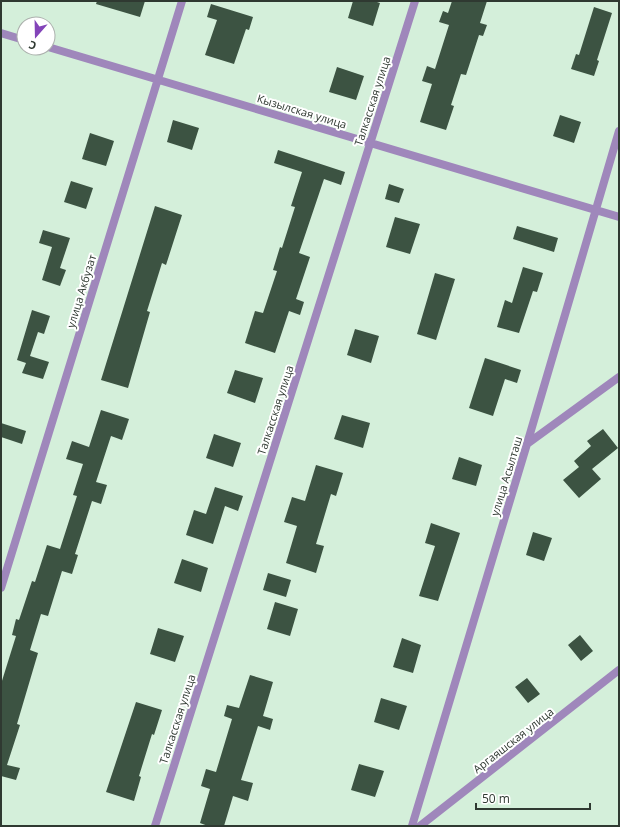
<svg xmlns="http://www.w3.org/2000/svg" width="620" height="827" font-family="'Open Sans',sans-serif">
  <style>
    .building { fill: #3c5342 }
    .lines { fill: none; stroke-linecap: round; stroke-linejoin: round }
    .street { stroke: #9f87bb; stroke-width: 8 }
    .labels { text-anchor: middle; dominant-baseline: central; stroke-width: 4; stroke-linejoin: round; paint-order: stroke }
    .street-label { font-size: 11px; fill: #2f3931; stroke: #fff }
  </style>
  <rect width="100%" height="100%" fill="#d4efda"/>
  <!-- building -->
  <path class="building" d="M97,1h48l-5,16 -44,-13z
    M353,1h21l6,2 -7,23 -25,-8z
    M452,1h35l-7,22 7,2 -4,11 -4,-1 -13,40 -5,-1 -10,31 3,1 -8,24 -26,-8 12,-38 -10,-3 5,-15 8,3 14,-44 -10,-3 4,-11 5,2z
    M211,4l42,13 -4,13 -3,-1 -12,35 -29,-9 12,-35 -10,-3z
    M594,7l18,6 -15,47 2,1 -5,15 -23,-7 5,-15 3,1z
    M337,67l27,9 -8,24 -27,-8z
    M560,115l21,7 -7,21 -21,-7z
    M173,120l26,8 -7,22 -25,-8z
    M90,133l24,8 -8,25 -24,-7z
    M278,150l67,22 -4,13 -17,-6 -25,74 11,4 -14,42 8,3 -4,13 -11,-4 -14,42 -30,-10 10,-32 8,2 14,-42 -4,-1 7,-23 2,1 13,-41 -4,-1 11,-34 -28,-9z
    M71,181l22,7 -7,21 -22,-7z
    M389,184l15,5 -5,14 -14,-4z
    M155,206l27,9 -16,50 -4,-2 -15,48 3,1 -22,76 -27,-8z
    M395,217l25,7 -10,30 -24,-7z
    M517,226l41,12 -4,14 -41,-13z
    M43,230l27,8 -10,30 6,2 -6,16 -18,-6 10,-33 -13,-4z
    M523,267l20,6 -6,19 -4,-1 -14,42 -22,-6 8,-27 7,3z
    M435,273l20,6 -19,61 -19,-6z
    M32,310l18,6 -6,18 -6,-2 -8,24 19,6 -6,17 -21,-6 4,-10 -9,-3z
    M355,329l24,7 -8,27 -24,-8z
    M485,358l36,12 -4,13 -12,-4 -12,37 -24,-8z
    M235,370l28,8 -8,25 -28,-10z
    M101,410l28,9 -7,21 -11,-4 -15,46 11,3 -6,19 -9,-3 -17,53 3,1 -6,19 -10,-3 -14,45 -7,-2 -11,36 8,3 -21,71 3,1 -13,40 13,3 -4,12 -15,-4v-92l15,-48 -4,-1 4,-16 3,1 13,-39 3,1 12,-37 13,4 17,-53 -4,-1 10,-31 -17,-5 6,-18 17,6z
    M342,415l28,8 -7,25 -29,-9z
    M1,423l25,8 -4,13 -21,-7z
    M603,429l15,19 -26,21 9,10 -22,19 -16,-18 16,-13 -5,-6 17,-15 -4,-5z
    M214,434l27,9 -8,24 -27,-9z
    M459,457l23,8 -6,21 -24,-7z
    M316,465l27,8 -7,23 -5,-2 -15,50 8,2 -8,27 -30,-10 11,-37 -13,-4 8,-25 13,4z
    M215,487l28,9 -5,15 -13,-5 -12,38 -27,-9 8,-25 12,4z
    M431,523l29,10 -22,68 -19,-5 16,-50 -10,-3z
    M533,532l19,6 -8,23 -18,-6z
    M182,559l26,9 -7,24 -27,-9z
    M268,573l23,7 -5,17 -23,-7z
    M275,602l23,7 -8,27 -23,-7z
    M158,628l26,8 -9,26 -25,-8z
    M580,635l13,16 -12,10 -13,-16z
    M402,638l19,7 -8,28 -20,-6z
    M250,675l23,7 -10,34 10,3 -3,11 -12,-4 -17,54 12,3 -5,18 -15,-5 -9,30h-16l-8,-3 10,-34 -9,-3 5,-17 10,3 16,-53 -8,-3 3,-11 12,3z
    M527,678l13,16 -12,9 -13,-16z
    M381,698l26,8 -8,24 -25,-8z
    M136,702l26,8 -8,25 -2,-1 -13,42 2,1 -7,24 -28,-9z
    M359,764l25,7 -9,26 -24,-7z"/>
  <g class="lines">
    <!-- street -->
    <path class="street" d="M1,33l23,7
      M48,47l571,170
      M527,444l92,-67
      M1,588l181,-587
      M155,826l260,-825
      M412,826l115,-382 92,-313
      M420,826l199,-156"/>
  </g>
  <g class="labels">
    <!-- street labels -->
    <g class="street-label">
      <text transform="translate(372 101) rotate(-72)">Талкасская улица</text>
      <text transform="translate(302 111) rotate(17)">Кызылская улица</text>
      <text transform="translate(81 291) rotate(-73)">улица Акбузат</text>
      <text transform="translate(275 410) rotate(-72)">Талкасская улица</text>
      <text transform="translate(506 476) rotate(-73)">улица Асылташ</text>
      <text transform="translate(177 719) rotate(-72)">Талкасская улица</text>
      <text transform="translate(513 740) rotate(-38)">Аргаяшская улица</text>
    </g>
  </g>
  <!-- border -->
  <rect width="620" height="827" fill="none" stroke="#2f3931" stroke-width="4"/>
  <!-- north arrow -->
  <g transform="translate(36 36) rotate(200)"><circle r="19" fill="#ffffff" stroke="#acb0ad"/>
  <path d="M0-3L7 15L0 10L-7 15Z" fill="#8344b9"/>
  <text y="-6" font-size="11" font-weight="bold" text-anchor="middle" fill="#2f3931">С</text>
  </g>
  <!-- scale -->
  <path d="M476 803v6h114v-6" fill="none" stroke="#2f3931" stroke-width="2"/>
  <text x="482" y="803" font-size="12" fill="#2f3931" stroke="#ffffff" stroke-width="3" paint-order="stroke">50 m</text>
</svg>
